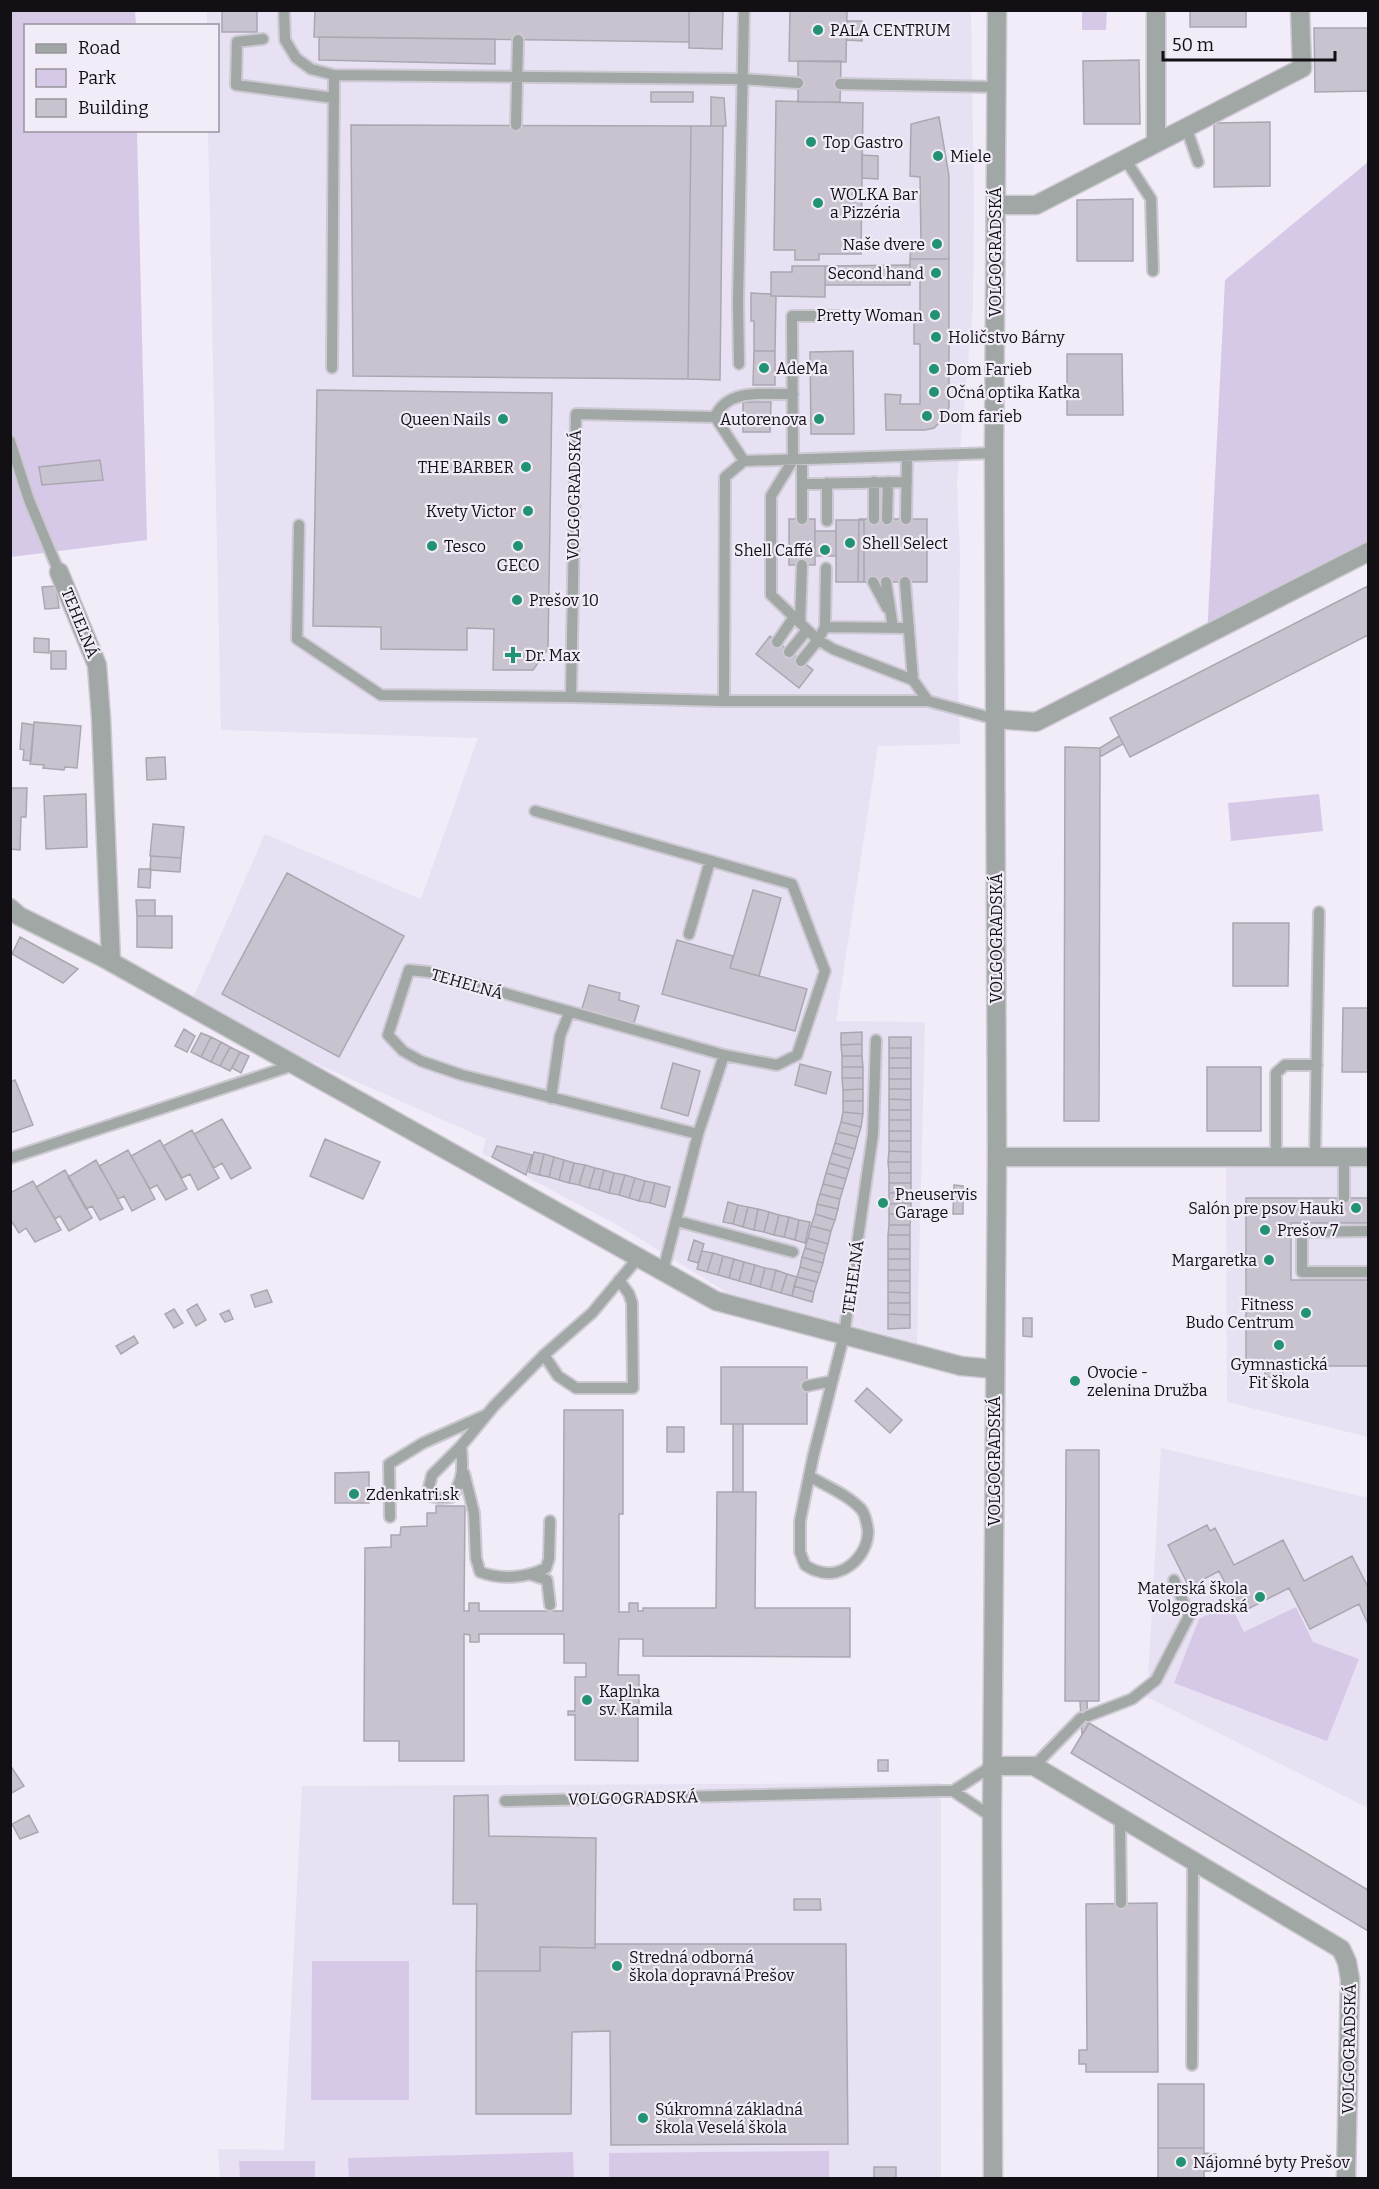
<svg xmlns="http://www.w3.org/2000/svg" width="1379" height="2189" font-family="Bitter,serif">
  <style>
    .built { fill: #e8e1f3 }
    .green { fill: #d6c9e7 }
    .building { fill: #c8c3ce; stroke: #aba7b1; stroke-width: 1.5 }
    .lines { fill: none; stroke-linecap: round; stroke-linejoin: round }
    .service-casing { stroke: #cdc9d3; stroke-width: 14 }
    .minor-casing { stroke: #cdc9d3; stroke-width: 21 }
    .tertiary-casing { stroke: #cdc9d3; stroke-width: 21 }
    .service { stroke: #a1a7a4; stroke-width: 10 }
    .minor { stroke: #a1a7a4; stroke-width: 18 }
    .tertiary { stroke: #a1a7a4; stroke-width: 18 }
    .poi-dot { fill: #229273; stroke: #f1ecf7; stroke-width: 2 }
    .labels { text-anchor: middle; dominant-baseline: central; stroke-width: 4.5; stroke-linejoin: round; paint-order: stroke }
    .poi-label { font-size: 16px; fill: #121014; stroke: #f1ecf7; text-anchor: start }
    .street-label { font-size: 16px; fill: #121014; stroke: #f1ecf7 }
  </style>
  <rect width="100%" height="100%" fill="#f1ecf7"/>
  <!-- built -->
  <path class="built" d="M207,11h583l-1,50h9l-3,199h24v-6h42l2,-151 -23,-1 1,-41h5l1,-50h124l3,192 -1,104 -16,176 3,73 -2,124 2,64 -82,2 -42,275 89,1 -8,321 -189,-50 -109,-67 -137,-73 4,-14 -297,-132 76,-173 156,65 57,-161 -257,-8 -13,-599 10,-1v-104l-11,-1z
    M1368,1163v274l-141,-35 -1,-238z
    M1161,1448l207,50v310l-221,-111z
    M941,1783v395h-721l-2,-29 66,1 18,-364z"/>
  <!-- green -->
  <path class="green" d="M10,11h125l1,14 -110,1v104l111,1 10,409 -136,17z
    M1082,11h25l-1,19h-24z
    M1368,162v394l-161,81 18,-357z
    M1319,794l4,37 -92,10 -3,-38z
    M1230,1604l14,28 52,-25 17,35 46,17 -32,82 -153,-58 25,-64z
    M312,1961h97v139h-98z
    M829,2151v27h-220v-25z
    M573,2152l1,26h-225l-1,-20z
    M239,2161h76v17h-75z"/>
  <!-- building -->
  <path class="building" d="M222,10h35v22h-35z
    M315,10h374v32l-375,-5z
    M689,10h34l-1,39 -33,-1z
    M790,10h57l-1,52 -57,-1z
    M1190,10h56v17h-56z
    M847,21h15v20l-15,-1z
    M1314,28h54v63l-53,1z
    M319,37l176,2v25l-176,-4z
    M1139,60l1,64h-56l-1,-63z
    M798,61h43l-1,41h-42z
    M651,92h42v10h-42z
    M711,97l13,1 2,28h-15z
    M776,101l87,2 -2,151h-42v6h-24v-10h-21z
    M939,117l10,59v83h-39l1,-13h10l-1,-69 -10,-1 1,-52z
    M1270,122v64l-56,1v-64z
    M351,125l340,1 -3,253 -335,-3z
    M691,126h32l-3,254 -32,-1z
    M862,155l16,1v23l-16,-1z
    M1133,199v62h-56v-61z
    M910,259h39v148l-3,9 -12,12 -9,2h-39l-1,-36 16,1 -1,9h20v-60h-6v-22h6v-47h-10z
    M910,265v20h-85v-19z
    M792,266h33v31l-54,-1v-24h21z
    M751,293l20,1v2h5l-1,55h-21v-30h-3z
    M754,351h21v34h-22z
    M853,351l1,83h-43l-1,-82z
    M1067,354h55l1,61h-56z
    M317,390l235,3 -4,256 -15,21h-40l1,-41 -27,-1v22l-86,-1v-22l-68,-1z
    M743,402h28l-1,30h-27z
    M100,460l3,20 -61,5 -3,-18z
    M789,519h26v46h-26z
    M859,519h68v63h-69z
    M836,520h28v62h-28z
    M815,531h21v25h-21z
    M56,586l3,22 -14,1 -3,-22z
    M1368,586v49l-238,122 -20,-39z
    M770,636l43,34 -14,18 -43,-34z
    M34,638l15,1v14l-15,-1z
    M51,651h15v18h-15z
    M34,722l47,4 -4,42 -12,-1 -1,3 -21,-2 1,-3 -14,-1z
    M22,723l12,2 -3,36 -8,-1 1,-10 -4,-1z
    M1119,736l4,8 -23,13v-9z
    M1065,747l35,1 -1,373h-35z
    M165,757l1,22 -19,1 -1,-22z
    M10,788h17l-1,29h-5l-1,33 -10,-1z
    M86,794l1,53 -41,2 -2,-53z
    M153,824l31,3 -3,31 -31,-2z
    M151,856l30,2 -1,14 -30,-2z
    M139,869h12l-1,19 -12,-1z
    M287,873l117,63 -65,121 -117,-63z
    M753,890l28,8 -22,78 -29,-8z
    M136,900h19v16h-18z
    M137,916h35v32l-35,-1z
    M1233,923h56l-1,63h-55z
    M20,937l58,32 -15,14 -51,-29z
    M677,940l56,16 -3,12 77,21 -12,42 -133,-37z
    M589,985l31,8 -1,7 20,6 -5,17 -53,-11z
    M1343,1008h25v64h-26z
    M184,1029l11,7 -8,16 -12,-6z
    M862,1032v12l-21,1v-12z
    M201,1033l10,4 -10,20 -10,-5z
    M211,1037l10,5 -10,20 -10,-5z
    M889,1037h22v11h-22z
    M221,1042l9,5 -10,19 -9,-4z
    M862,1044v12h-20l-1,-11z
    M230,1047l10,5 -10,19 -10,-5z
    M889,1048h22v10h-22z
    M240,1052l9,4 -8,17 -9,-5z
    M842,1056h20l1,11h-21z
    M889,1058h22v10h-22z
    M673,1063l27,8 -12,45 -27,-8z
    M800,1064l31,8 -5,22 -31,-9z
    M842,1067h21v11h-21z
    M1207,1067h54v64h-54z
    M889,1068h22v11h-22z
    M842,1078h21v11l-20,1z
    M889,1079h22v10h-22z
    M15,1080l18,45 -23,8v-51z
    M863,1089v12h-20v-11z
    M889,1089h22v11l-22,-1z
    M889,1099l22,1v10h-22z
    M843,1101h20v13l-20,-2z
    M889,1110h22v10h-22z
    M843,1112l20,2 -2,13 -20,-5z
    M222,1119l29,49 -20,11 -9,-16 -8,5 -20,-34z
    M889,1120h22v11h-22z
    M841,1122l20,5 -3,10 -20,-5z
    M192,1130l27,48 -21,12 -8,-16 -8,4 -19,-32z
    M889,1131h22v10h-22z
    M838,1132l20,5 -3,12 -20,-6z
    M325,1139l55,23 -17,37 -53,-23z
    M160,1140l27,49 -21,11 -9,-15 -7,4 -19,-33z
    M889,1141h22v11l-22,-1z
    M835,1143l20,6 -3,10 -20,-6z
    M497,1146l35,9 -6,20 -34,-18z
    M128,1150l27,49 -23,12 -8,-15 -6,3 -19,-33z
    M889,1151l22,1v10h-23z
    M534,1152l10,2 -5,21 -10,-3z
    M832,1153l20,6 -3,10 -20,-6z
    M544,1154l10,3 -5,20 -10,-2z
    M554,1157l10,3 -5,20 -10,-3z
    M96,1160l27,49 -23,11 -8,-14 -6,3 -18,-32z
    M564,1160l10,3 -5,20 -10,-3z
    M888,1162h23v11h-22z
    M574,1163l11,2 -6,20 -10,-2z
    M829,1163l20,6 -3,10 -20,-6z
    M585,1165l10,3 -6,20 -10,-3z
    M595,1168l9,2 -5,20 -10,-2z
    M65,1170l27,48 -23,13 -9,-15 -5,3 -19,-32z
    M604,1170l10,3 -5,20 -10,-3z
    M614,1173l11,2 -6,20 -10,-2z
    M826,1173l20,6 -3,10 -20,-5z
    M889,1173h22v10h-22z
    M625,1175l10,3 -6,20 -10,-3z
    M635,1178l10,3 -6,20 -10,-3z
    M33,1181l28,49 -26,12 -9,-14 -7,5 -9,-14v-26z
    M645,1181l10,2 -5,20 -11,-2z
    M655,1183l15,4 -5,20 -15,-4z
    M889,1183h22v10h-22z
    M823,1184l20,5 -3,10 -20,-5z
    M954,1185l9,1v28h-10z
    M889,1193h22v10l-22,1z
    M820,1194l20,5 -2,10 -21,-5z
    M1246,1198h122v25h-77v57h77v86h-85v11h-18v-11h-19z
    M728,1202l10,3 -5,19 -10,-2z
    M911,1203v11h-22v-10z
    M817,1204l21,5 -3,11 -20,-6z
    M738,1205l10,2 -5,20 -10,-3z
    M748,1207l10,2 -4,21 -11,-3z
    M758,1209l11,3 -5,20 -10,-2z
    M769,1212l10,3 -5,20 -10,-3z
    M815,1214l20,6 -4,11 -20,-5z
    M889,1214h22l-1,11h-21z
    M779,1215l10,2 -5,20 -10,-2z
    M789,1217l10,3 -4,20 -11,-3z
    M799,1220l11,2 -5,21 -10,-3z
    M889,1225h21v10h-22z
    M811,1226l20,5 -3,13 -20,-6z
    M888,1235h22v14h-22z
    M808,1238l20,6 -3,10 -20,-6z
    M694,1240l10,4 -6,19 -10,-3z
    M805,1248l20,6 -2,9 -21,-6z
    M888,1249h22v10h-22z
    M702,1251l11,2 -6,19 -10,-3z
    M713,1253l10,3 -5,19 -11,-3z
    M723,1256l11,3 -5,19 -11,-3z
    M802,1257l21,6 -3,10 -20,-6z
    M734,1259l10,3 -5,19 -10,-3z
    M888,1259h22v11h-22z
    M744,1262l11,3 -5,19 -11,-3z
    M755,1265l10,3 -5,19 -10,-3z
    M800,1267l20,6 -3,9 -20,-5z
    M765,1268l11,2 -5,20 -11,-3z
    M776,1270l11,4 -6,19 -10,-3z
    M888,1270h22v11h-22z
    M787,1274l10,3 -5,19 -11,-3z
    M797,1277l20,5 -3,10 -20,-6z
    M888,1281h22v12l-22,-1z
    M794,1286l20,6 -2,10 -20,-6z
    M267,1290l5,12 -17,5 -4,-12z
    M888,1292l22,1v10h-22z
    M888,1303h22v12l-22,-1z
    M197,1304l9,16 -10,6 -9,-16z
    M174,1309l9,14 -9,5 -9,-14z
    M229,1310l4,9 -8,3 -5,-8z
    M888,1314l22,1v13l-22,1z
    M1023,1318h9v19l-9,-1z
    M134,1336l4,7 -17,11 -5,-8z
    M721,1367h86v57h-86z
    M867,1388l35,32 -12,13 -35,-32z
    M564,1410h59v104h-4v98h10v-9h9v8h5v-3h73l1,-116h39l-1,116h95v49l-207,-1v-17h-24l-1,36h21v36l6,-1 1,5h-8v46l-63,-1v-45h-7v-4h7v-34h11v-14h-22v-29h-85v8h-9v-7l-6,-1v127h-65v-20h-35l1,-193 26,-1v-12h9l1,-8 26,-1v-13h9v-7h29l-1,105h5v-8h10v8h84z
    M733,1424h10v68h-10z
    M667,1427h17v25h-17z
    M1066,1450h33v251h-34z
    M369,1472v31h-34v-30z
    M1207,1525l3,6 5,-3 19,37 49,-25 21,41 48,-25 16,31v37l-9,-20 -49,25 -21,-41 -49,25 -21,-42 -30,16 -21,-42z
    M1080,1701h7l1,24 -6,10z
    M1089,1723l279,167v41l-297,-178z
    M878,1760h10v11h-10z
    M10,1765l14,21 -14,8z
    M488,1795l1,41 107,2 -1,110 -55,-1v24h-64l1,-67h-24l1,-108z
    M29,1815l9,17 -18,7 -8,-15z
    M794,1899h26l1,11h-27z
    M1157,1903l1,169h-72v-8h-7v-14h8l-1,-146z
    M595,1944h251l2,200 -237,1 -1,-114 -38,1 -1,82h-95v-143h64v-24l55,1z
    M1158,2084h46v64h-46z
    M1158,2148h46v30h-46z
    M1204,2153l12,1v17h-12z
    M874,2167h22v11h-22z"/>
  <g class="lines">
    <!-- service casing -->
    <g class="service-casing">
      <path id="service" d="M284,10l1,30 11,18 15,11 23,6 409,4 55,4
        M263,39l-26,3 -1,43 98,13
        M840,84l156,3
        M516,125l2,-85
        M1186,127l12,35
        M1125,159l26,40 2,72
        M837,316h-45l1,144 -22,36v99l47,45 15,9 80,31
        M739,364l-1,-62 6,-292
        M332,368l2,-293
        M715,417c13,-30 50,-22 78,-23
        M10,441l19,59 30,72
        M994,453l-250,8 -19,16 -1,224h204l67,18
        M802,484l105,-2
        M802,519v-59
        M874,519v-37
        M887,519l1,-37
        M906,519l1,-63
        M827,521v-38
        M299,525l-2,114 84,56 190,2
        M873,582l14,26
        M886,582l7,46
        M905,582l8,98 15,21
        M800,623l2,-58
        M825,627l84,1
        M777,642l17,-25
        M789,652l18,-22
        M801,661l17,-21 7,-13 1,-59
        M724,701l-153,-4 5,-283 139,3 29,44
        M535,811l257,73 33,87 -28,84 -20,10 -53,-10
        M689,934l21,-73
        M551,1098l9,-62 9,-23
        M1276,1157v-84l9,-8h32
        M1315,1157l4,-245
        M1344,1157v41
        M10,1158l284,-93
        M677,1221l116,31
        M1368,1231l-66,1v40h66
        M663,1271l35,-137 -236,-59 -41,-14 -18,-10 -15,-16 21,-65 20,2 295,83 -26,79
        M544,1355l14,21 18,12h57l-1,-85 -3,-9 -10,-14
        M807,1386l25,-5
        M461,1446c2,21 3,34 -10,51l-12,1 -8,-2 -3,-5 4,-16 29,-29 33,-40 50,-51 48,-42 46,-55
        M464,1473l10,40 2,45 4,14c21,8 46,6 66,-4l3,-9 1,-38
        M809,1476c17,10 39,19 52,33 5,6 6,15 7,22 0,25 -25,49 -51,40 -4,-1 -9,-4 -12,-6l-5,-13v-31l13,-64 31,-122 29,-201 3,-94
        M390,1517l-1,-53 34,-21 63,-28
        M532,1575l15,5 3,25
        M1088,1716l44,-17 24,-19 33,-64 -15,-36
        M1034,1766l47,-48
        M953,1791l39,-25
        M505,1801l436,-10h12l39,26
        M1120,1817l1,86
        M1192,2065l1,-205"/>
    </g>
    <!-- minor casing -->
    <g class="minor-casing">
      <path id="minor" d="M1156,10v133
        M996,205h40l266,-137 -2,-58
        M59,572l38,93 4,53 10,244
        M995,719l41,3 332,-170
        M10,908l9,8 83,41 614,344 245,65 33,3
        M997,1157h371
        M992,1766h42l307,183 6,13 3,17 -4,199"/>
    </g>
    <!-- tertiary casing -->
    <g class="tertiary-casing">
      <path id="tertiary" d="M993,2178l-1,-361 5,-660 -3,-704 3,-443"/>
    </g>
    <!-- service -->
    <use href="#service" class="service"/>
    <!-- minor -->
    <use href="#minor" class="minor"/>
    <!-- tertiary -->
    <use href="#tertiary" class="tertiary"/>
  </g>
  <!-- markers -->
  <g class="poi-dot">
    <circle cx="818" cy="30" r="6"/>
    <circle cx="811" cy="142" r="6"/>
    <circle cx="938" cy="156" r="6"/>
    <circle cx="818" cy="203" r="6"/>
    <circle cx="937" cy="244" r="6"/>
    <circle cx="936" cy="273" r="6"/>
    <circle cx="935" cy="315" r="6"/>
    <circle cx="936" cy="337" r="6"/>
    <circle cx="764" cy="368" r="6"/>
    <circle cx="934" cy="369" r="6"/>
    <circle cx="934" cy="392" r="6"/>
    <circle cx="927" cy="416" r="6"/>
    <circle cx="503" cy="419" r="6"/>
    <circle cx="819" cy="419" r="6"/>
    <circle cx="526" cy="467" r="6"/>
    <circle cx="528" cy="511" r="6"/>
    <circle cx="850" cy="543" r="6"/>
    <circle cx="432" cy="546" r="6"/>
    <circle cx="518" cy="546" r="6"/>
    <circle cx="825" cy="550" r="6"/>
    <circle cx="517" cy="600" r="6"/>
    <path d="M510 646h6v6h6v6h-6v6h-6v-6h-6v-6h6z"/>
    <circle cx="883" cy="1203" r="6"/>
    <circle cx="1356" cy="1208" r="6"/>
    <circle cx="1265" cy="1230" r="6"/>
    <circle cx="1269" cy="1260" r="6"/>
    <circle cx="1306" cy="1313" r="6"/>
    <circle cx="1279" cy="1345" r="6"/>
    <circle cx="1075" cy="1381" r="6"/>
    <circle cx="354" cy="1494" r="6"/>
    <circle cx="1260" cy="1597" r="6"/>
    <circle cx="587" cy="1700" r="6"/>
    <circle cx="617" cy="1966" r="6"/>
    <circle cx="643" cy="2118" r="6"/>
    <circle cx="1181" cy="2162" r="6"/>
  </g>
  <g class="labels">
    <!-- poi labels -->
    <g class="poi-label">
      <text x="830" y="30">PALA CENTRUM</text>
      <text x="823" y="142">Top Gastro</text>
      <text x="950" y="156">Miele</text>
      <text x="830" y="194">WOLKA Bar<tspan x="830" dy="18">a Pizzéria</tspan></text>
      <text x="925" y="244" text-anchor="end">Naše dvere</text>
      <text x="924" y="273" text-anchor="end">Second hand</text>
      <text x="923" y="315" text-anchor="end">Pretty Woman</text>
      <text x="948" y="337">Holičstvo Bárny</text>
      <text x="776" y="368">AdeMa</text>
      <text x="946" y="369">Dom Farieb</text>
      <text x="946" y="392">Očná optika Katka</text>
      <text x="939" y="416">Dom farieb</text>
      <text x="491" y="419" text-anchor="end">Queen Nails</text>
      <text x="807" y="419" text-anchor="end">Autorenova</text>
      <text x="514" y="467" text-anchor="end">THE BARBER</text>
      <text x="516" y="511" text-anchor="end">Kvety Victor</text>
      <text x="862" y="543">Shell Select</text>
      <text x="444" y="546">Tesco</text>
      <text x="813" y="550" text-anchor="end">Shell Caffé</text>
      <text x="518" y="565" text-anchor="middle">GECO</text>
      <text x="529" y="600">Prešov 10</text>
      <text x="525" y="655">Dr. Max</text>
      <text x="895" y="1194">Pneuservis<tspan x="895" dy="18">Garage</tspan></text>
      <text x="1344" y="1208" text-anchor="end">Salón pre psov Hauki</text>
      <text x="1277" y="1230">Prešov 7</text>
      <text x="1257" y="1260" text-anchor="end">Margaretka</text>
      <text x="1294" y="1304" text-anchor="end">Fitness<tspan x="1294" dy="18">Budo Centrum</tspan></text>
      <text x="1279" y="1364" text-anchor="middle">Gymnastická<tspan x="1279" dy="18">Fit škola</tspan></text>
      <text x="1087" y="1372">Ovocie -<tspan x="1087" dy="18">zelenina Družba</tspan></text>
      <text x="366" y="1494">Zdenkatri.sk</text>
      <text x="1248" y="1588" text-anchor="end">Materská škola<tspan x="1248" dy="18">Volgogradská</tspan></text>
      <text x="599" y="1691">Kaplnka<tspan x="599" dy="18">sv. Kamila</tspan></text>
      <text x="629" y="1957">Stredná odborná<tspan x="629" dy="18">škola dopravná Prešov</tspan></text>
      <text x="655" y="2109">Súkromná základná<tspan x="655" dy="18">škola Veselá škola</tspan></text>
      <text x="1193" y="2162">Nájomné byty Prešov</text>
    </g>
    <!-- street labels -->
    <g class="street-label">
      <text transform="translate(995 252) rotate(-90)">VOLGOGRADSKÁ</text>
      <text transform="translate(574 495) rotate(-89)">VOLGOGRADSKÁ</text>
      <text transform="translate(80 623) rotate(68)">TEHELNÁ</text>
      <text transform="translate(996 938) rotate(-90)">VOLGOGRADSKÁ</text>
      <text transform="translate(467 984) rotate(16)">TEHELNÁ</text>
      <text transform="translate(853 1277) rotate(-82)">TEHELNÁ</text>
      <text transform="translate(994 1461) rotate(-90)">VOLGOGRADSKÁ</text>
      <text transform="translate(633 1798) rotate(-1)">VOLGOGRADSKÁ</text>
      <text transform="translate(1349 2049) rotate(-89)">VOLGOGRADSKÁ</text>
    </g>
  </g>
  <!-- border -->
  <rect width="1379" height="2189" fill="none" stroke="#121014" stroke-width="24"/>
  <!-- legend -->
  <rect x="24" y="24" width="195" height="108" fill="#f1ecf7" stroke="#98949c" stroke-width="1.5"/>
  <rect x="36" y="44" width="30" height="9" fill="#a1a7a4" stroke="#98949c" stroke-width="1.5"/>
  <text x="78" y="54" font-size="18" fill="#121014">Road</text>
  <rect x="36" y="69" width="30" height="18" fill="#d6c9e7" stroke="#98949c" stroke-width="1.5"/>
  <text x="78" y="84" font-size="18" fill="#121014">Park</text>
  <rect x="36" y="99" width="30" height="18" fill="#c8c3ce" stroke="#98949c" stroke-width="1.5"/>
  <text x="78" y="114" font-size="18" fill="#121014">Building</text>
  <!-- scale -->
  <path d="M1163 51v9h172v-9" fill="none" stroke="#121014" stroke-width="3"/>
  <text x="1172" y="51" font-size="18" fill="#121014" stroke="#f1ecf7" stroke-width="4.5" paint-order="stroke">50 m</text>
</svg>
